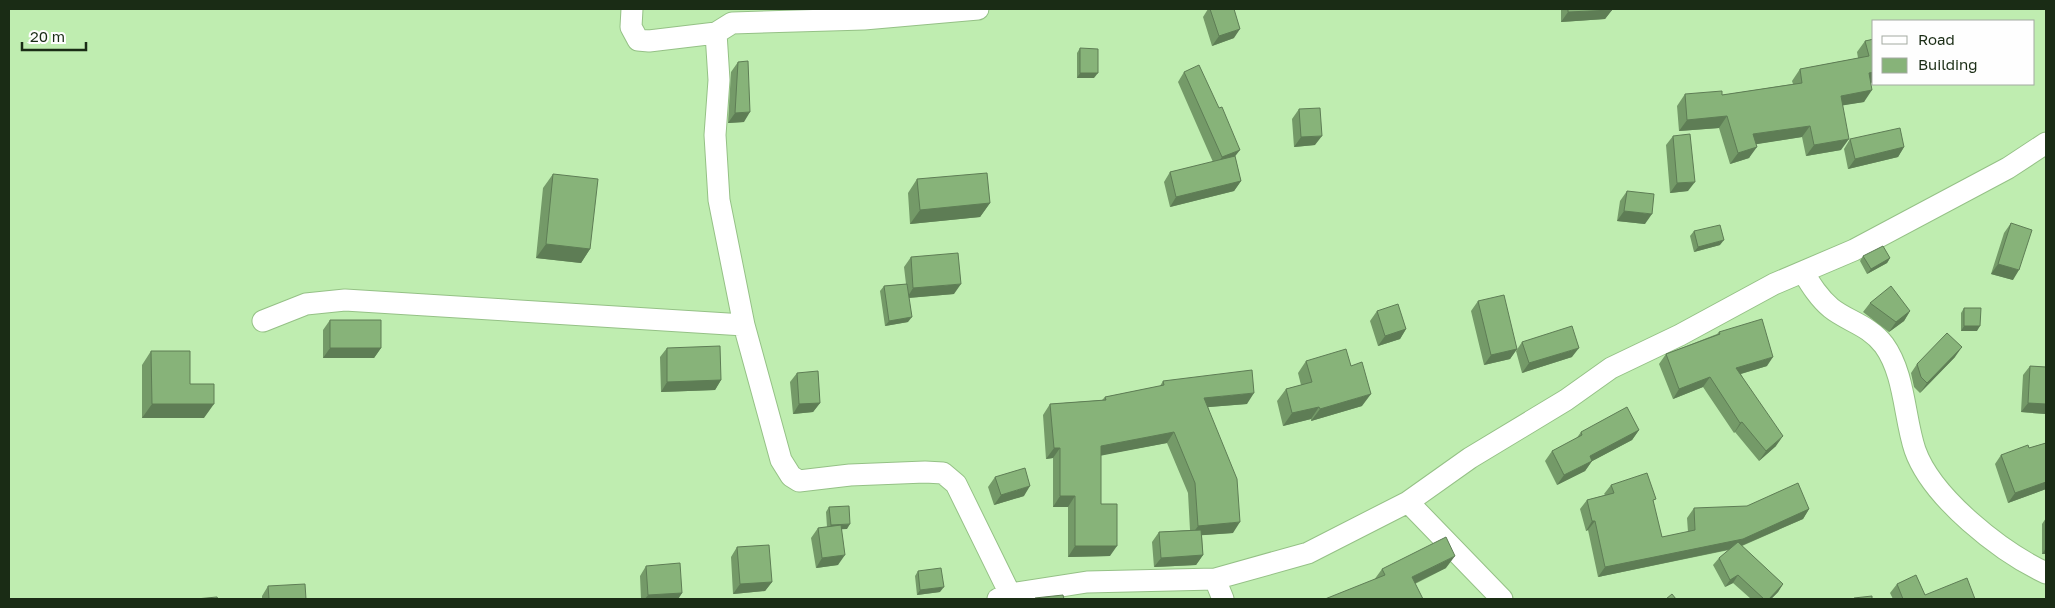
<svg xmlns="http://www.w3.org/2000/svg" width="2055" height="608" font-family="'Golos Text',sans-serif">
  <style>
    .lines { fill: none; stroke-linecap: round; stroke-linejoin: round }
    .minor-casing { stroke: #95c186; stroke-width: 23 }
    .minor { stroke: #fff; stroke-width: 21 }
    .wall { fill: #749a68 }
    .shaded-wall { fill: #5e7d55 }
    .building { fill: #87b379; stroke: #5e7d55 }
  </style>
  <rect width="100%" height="100%" fill="#bfedb0"/>
  <g class="lines">
    <!-- minor casing -->
    <g class="minor-casing">
      <path id="minor" d="M632,9l-1,18 7,13 11,1 67,-8 3,47 -4,55 4,65 25,125 37,135 10,16 8,5 51,-6 75,-3 18,1 13,11 54,110
        M716,33l16,-10 132,-4 114,-10
        M1803,272c8,13 16,26 28,36 16,13 38,17 53,37 21,29 20,72 31,105 17,48 86,102 131,123
        M263,321l43,-17 39,-4 399,25
        M1408,502l94,97
        M1215,579l8,20
        M998,599l12,-5 77,-12 128,-3 93,-26 100,-51 62,-44 96,-58 45,-32 69,-33 94,-51 80,-34 154,-82 38,-25"/>
    </g>
    <!-- minor -->
    <use href="#minor" class="minor"/>
  </g>
  <!-- wall -->
  <path class="wall" d="M1208,9h26v29l-22,8 -9,-29z
    M1561,9h51v1l-7,9 -44,3z
    M1874,39v43l-3,1 -7,19 -21,3 -2,45 -35,6 -4,-19 -46,7 -7,14 -19,6 -11,-36 -40,3 -2,-25 8,-12 37,1 71,-11 -1,-3 8,-12 58,-11 -1,-6 8,-11z
    M1080,48l14,30h-17v-25z
    M738,62l6,60 -16,1 3,-51z
    M1184,72l51,84 6,25 -7,10 -64,16 -6,-25 6,-10 43,-10 -35,-80z
    M1299,109l16,36 -21,2 -2,-28z
    M1673,136l15,55 -18,2 -4,-48z
    M1850,139l54,8 -6,10 -50,12 -4,-20z
    M553,174l37,75 -9,14 -45,-5 7,-70z
    M917,179l73,24 -10,14 -70,7 -2,-31z
    M1627,191l18,33 -28,-3 3,-20z
    M2011,223l2,57 -22,-6 13,-41z
    M1694,231l26,14 -26,7 -4,-16z
    M1863,256l27,2 -3,5 -20,11 -7,-13z
    M911,257l43,37 -45,4 -1,24 -23,4 -5,-35 4,-5 22,-2 -2,-17z
    M1478,301l39,48 -7,10 -26,6 -13,-54z
    M1870,303l40,8 -6,10 -15,11 -26,-20z
    M1964,308l13,23h-16v-18z
    M1377,311l29,18 -6,10 -22,7 -8,-25z
    M330,320l51,28 -7,10h-51v-28z
    M1719,332l48,34 -26,8 35,72 -17,15 -24,-29 -1,1 -31,-46 -30,12 -14,-35 7,-10 51,-20z
    M1522,342l50,15 -50,16 -6,-22z
    M667,348l54,32 -6,10 -54,2 -1,-35z
    M151,351l39,33 14,34h-62v-53z
    M1955,357l-35,36 -6,-6 -3,-14 6,-9z
    M1306,361l56,45 -51,15v-2l-28,7 -6,-25 9,-12 15,-4 -3,-12z
    M2030,366l16,1v47l-25,-2 2,-37z
    M797,373l23,30 -7,9 -20,2 -3,-32z
    M1163,381l84,23 -39,3 25,126 -31,2 1,20 -7,10 -42,2 -2,-25 7,-10 31,-2 -2,-37 -21,-50 -66,12v49l9,52 -42,1v-50h-15v-49l-7,1 -3,-44 7,-11 52,-4 3,-3 55,-11z
    M1639,430l-7,10 -40,21 -7,10 -28,14 -12,-24 7,-10 24,-12 5,-7z
    M2046,443v46l-38,14 -13,-39 6,-9 28,-7z
    M995,477l29,19 -30,9 -6,-18z
    M1611,485l42,18 9,34 26,-5 -1,-14 7,-10 115,1 -6,10 -61,27 41,38 -5,8 -7,7h-20l-18,-16 -8,4 -12,-22 6,-7 10,-8 -131,27 -10,-47 -2,1 -6,-22 7,-9 18,-5 -1,-1z
    M829,507l18,22h-5l-4,36 -22,3 -5,-30 7,-10 9,-1 -1,-15z
    M2046,518v36h-4v-30z
    M737,547l35,35 -7,9 -32,3 -2,-37z
    M646,566l36,27 -4,6h-37l-1,-23z
    M1446,568l-31,16 -41,-4 8,-11z
    M918,571l22,21 -23,3 -2,-19z
    M1897,584l28,11 50,4h-82l-3,-6z
    M268,586l38,13h-44v-3z"/>
  <!-- shaded-wall -->
  <path class="shaded-wall" d="M1612,10l-7,9 -44,3 7,-10z
    M1240,29l-6,9 -22,8 7,-10z
    M1874,72v10l-13,2 8,-11z
    M1080,73h18l-4,5h-17z
    M1872,90l-8,12 -31,5 8,-11z
    M750,112l-6,10 -16,1 7,-10z
    M1727,116l-8,12 -40,3 8,-11z
    M1810,126l-8,11 -57,9 8,-12z
    M1322,136l-7,9 -21,2 7,-10z
    M1849,139l-8,11 -35,6 8,-11z
    M1757,147l-8,11 -19,6 8,-11z
    M1904,147l-6,10 -50,12 7,-10z
    M1240,150l-7,9 -18,8 7,-10z
    M1241,181l-7,10 -64,16 6,-10z
    M1695,182l-7,9 -18,2 7,-10z
    M990,203l-10,14 -70,7 10,-14z
    M1624,211l28,3 -7,10 -28,-3z
    M1724,240l-4,5 -26,7 4,-5z
    M546,244l44,5 -9,14 -45,-5z
    M1890,258l-3,5 -20,11 4,-5z
    M1998,264l21,6 -6,10 -22,-6z
    M961,284l-7,10 -47,4 6,-10z
    M1910,311l-6,10 -15,11 7,-10z
    M912,317l-4,5 -23,4 4,-5z
    M1964,326h16l-3,5h-16z
    M1406,329l-6,10 -22,7 7,-10z
    M1962,347l-7,10 -35,36 7,-10z
    M330,348h51l-7,10h-51z
    M1579,348l-7,9 -50,16 7,-10z
    M1517,349l-7,10 -26,6 7,-10z
    M1773,357l-6,9 -37,11 6,-9z
    M1710,377l-7,10 -30,12 6,-10z
    M721,380l-6,10 -54,2 6,-10z
    M1254,393l-7,11 -50,4 7,-10z
    M1371,394l-9,12 -51,15 9,-12z
    M820,403l-7,9 -20,2 6,-10z
    M2028,403l18,1v10l-25,-2z
    M152,404h62l-10,14h-62z
    M1319,407l-8,12 -28,7 9,-13z
    M1742,422l-7,10 -1,1 6,-10z
    M1639,430l-7,10 -49,26 7,-10z
    M1174,432l-7,11 -73,14 7,-11z
    M1783,436l-7,10 -17,15 7,-10z
    M1054,448h6l-7,10 -7,1z
    M1592,461l-7,10 -28,14 7,-10z
    M2046,482v7l-38,14 7,-10z
    M1030,486l-6,10 -30,9 7,-10z
    M1060,496h15l-7,11h-15z
    M1809,509l-6,10 -67,29 -138,29 7,-10z
    M1592,521h3l-7,9 -2,1z
    M1240,522l-7,11 -42,3 7,-10z
    M850,524l-3,5 -20,1 4,-5z
    M1075,546h42l-7,10 -42,1z
    M2046,548v6h-4z
    M845,555l-7,10 -22,3 6,-10z
    M1203,555l-7,10 -42,2 7,-9z
    M1455,556l-9,12 -43,21 9,-12z
    M1738,575l-5,8 -8,4 5,-7z
    M772,582l-7,9 -32,3 7,-10z
    M1783,584l-5,8 -7,7h-2z
    M944,587l-4,5 -23,3 3,-5z
    M682,593l-4,6h-33l3,-4z"/>
  <!-- building -->
  <path class="building" d="M1210,9h24l6,20 -21,7z
    M1568,9h44v1l-44,2z
    M1874,39v33l-5,1 3,17 -31,6 8,43 -35,6 -4,-19 -57,8 4,13 -19,6 -11,-37 -40,4 -2,-26 37,-3v4l80,-12 -2,-14 69,-13 -4,-15z
    M1080,48l18,1v24h-18z
    M748,61l2,51 -15,1 3,-51z
    M1199,65l20,43 3,-1 18,43 -18,7 -38,-85z
    M1320,108l2,28 -21,1 -2,-28z
    M1900,128l4,19 -49,12 -5,-20z
    M1690,134l5,48 -18,1 -4,-47z
    M1235,156l6,25 -65,16 -6,-25z
    M987,173l3,30 -70,7 -3,-31z
    M553,174l45,5 -8,70 -44,-5z
    M1627,191l27,3 -2,20 -28,-3z
    M2011,223l21,7 -13,40 -21,-6z
    M1720,225l4,15 -26,7 -4,-16z
    M1883,246l7,12 -19,11 -8,-13z
    M958,253l3,31 -48,4 -2,-31z
    M907,284l5,33 -23,4 -5,-35z
    M1891,286l19,25 -14,11 -26,-19z
    M1504,295l13,54 -26,6 -13,-54z
    M1398,304l8,25 -21,7 -8,-25z
    M1964,308h17l-1,18h-16z
    M1762,319l11,38 -37,11 47,68 -17,15 -24,-29 -2,1 -30,-46 -31,12 -13,-35 54,-20 -1,-2z
    M330,320h51v28h-51z
    M1572,326l7,22 -50,15 -7,-21z
    M1947,333l15,14 -35,36 -6,-6 -4,-13z
    M720,346l1,34 -54,2v-34z
    M1346,349l5,17 11,-4 9,32 -51,15 -1,-2 -27,6 -6,-24 26,-7 -6,-21z
    M151,351h39v33h24v20h-62z
    M2030,366l16,1v37l-18,-1z
    M1252,370l2,23 -50,5 33,81 3,43 -42,4 -3,-43 -21,-51 -73,14v58h16v42h-42v-50h-15v-48h-6l-4,-44 56,-4 -1,-3 59,-12 -1,-4z
    M818,371l2,32 -21,1 -2,-31z
    M1627,407l12,23 -49,26 2,5 -28,14 -12,-24 30,-16 -1,-3z
    M2046,443v39l-31,11 -14,-38 27,-10 1,3z
    M1025,468l5,18 -29,9 -6,-18z
    M1647,473l9,26 -3,1 9,37 33,-7 -1,-22 53,-2 51,-23 11,26 -66,30 -138,28 -10,-46h-3l-5,-21 27,-7 -3,-8z
    M849,506l1,18 -19,1 -2,-18z
    M841,525l4,30 -23,3 -4,-30z
    M1201,530l2,25 -42,3 -2,-26z
    M1446,537l9,19 -43,21 11,22h-98l60,-24 -3,-6z
    M1738,542l45,42 -14,15h-5l-26,-24 -8,5 -11,-22z
    M769,545l3,37 -32,2 -3,-37z
    M680,563l2,30 -34,2 -2,-29z
    M941,568l3,19 -24,3 -2,-19z
    M1916,575l9,20 42,-17 8,21h-72l-6,-15z
    M305,584l1,15h-37l-1,-13z
    M1672,594l4,5h-10z
    M1063,595l1,4h-29v-1z
    M1872,596v3h-18v-1z
    M217,597l1,2h-22z"/>
  <!-- border -->
  <rect width="2055" height="608" fill="none" stroke="#1a2c15" stroke-width="20"/>
  <!-- legend -->
  <rect x="1872" y="20" width="162" height="65" fill="#fefefe" stroke="#a3aaa1"/>
  <rect x="1882" y="36" width="25" height="8" fill="#ffffff" stroke="#a3aaa1"/>
  <text x="1918" y="45" font-size="15" fill="#1a2c15">Road</text>
  <rect x="1882" y="58" width="25" height="15" fill="#87b379" stroke="#a3aaa1"/>
  <text x="1918" y="70" font-size="15" fill="#1a2c15">Building</text>
  <!-- scale -->
  <path d="M22 42v8h64v-8" fill="none" stroke="#1a2c15" stroke-width="2.5"/>
  <text x="30" y="42" font-size="15" fill="#1a2c15" stroke="#fefefe" stroke-width="4" paint-order="stroke">20 m</text>
</svg>
